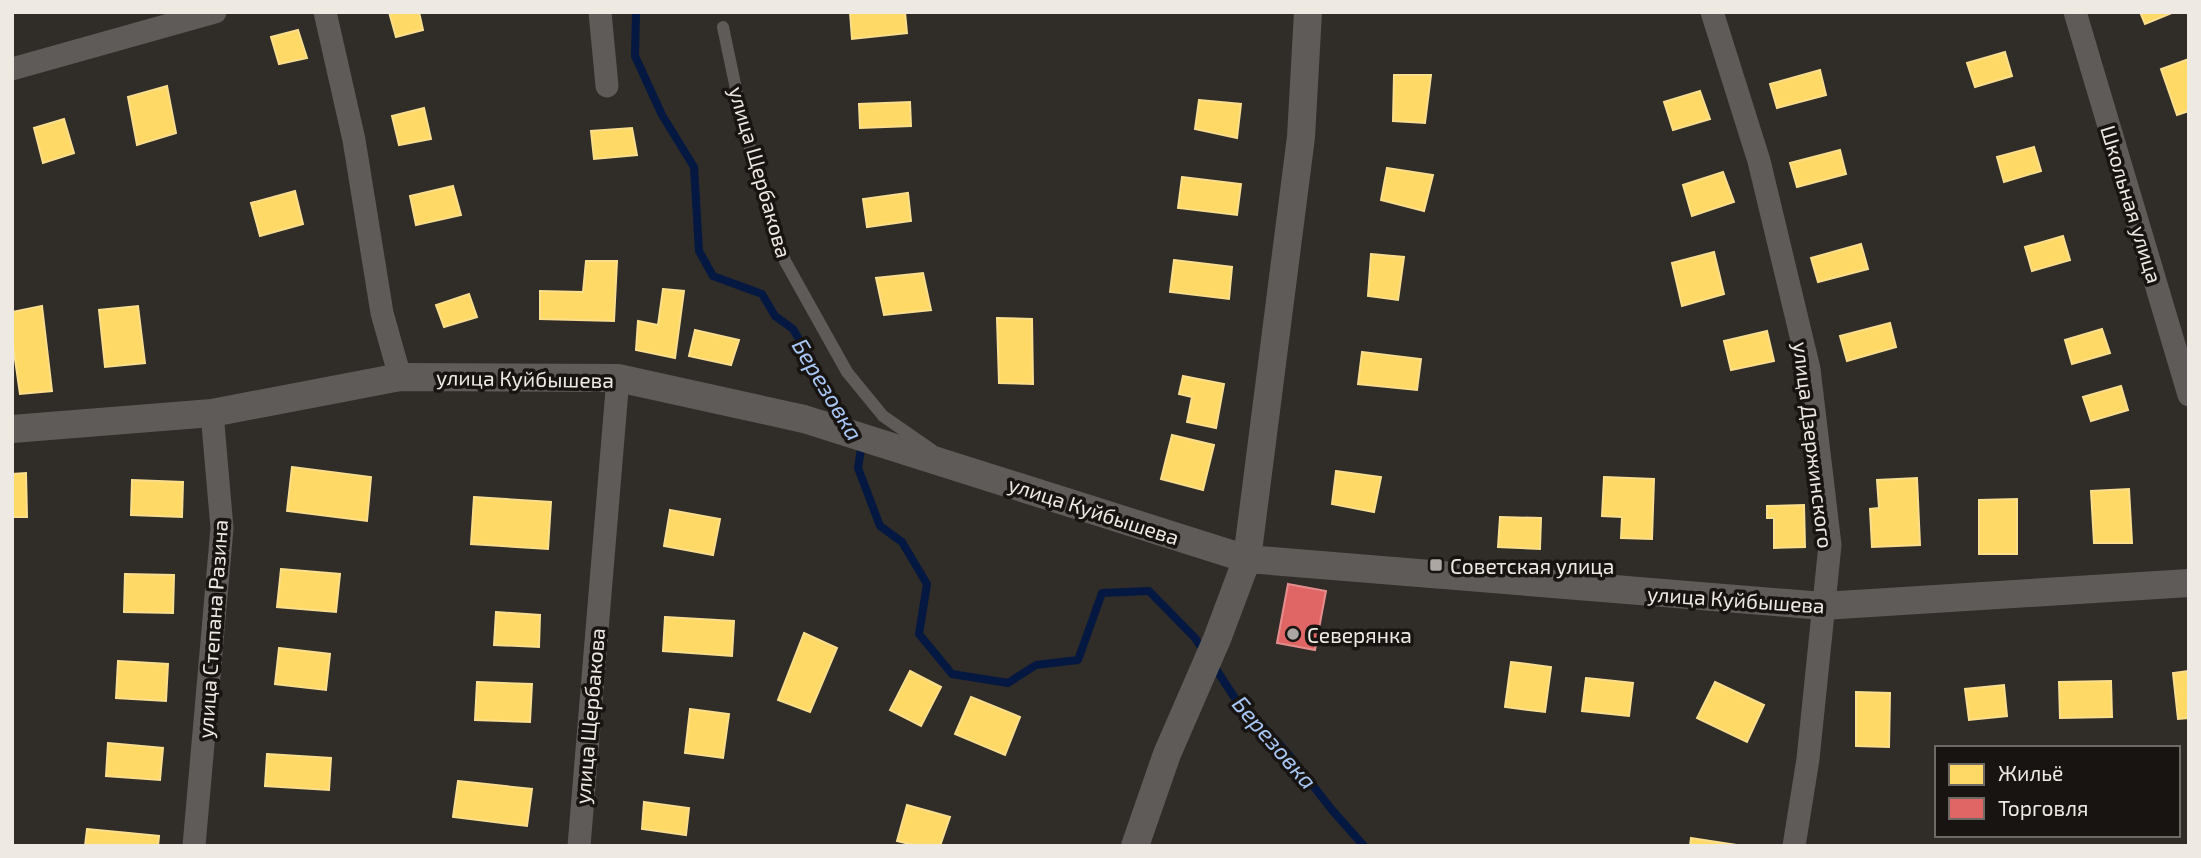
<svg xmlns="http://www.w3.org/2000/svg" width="2201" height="858" font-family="'Exo 2',sans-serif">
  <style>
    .homes { fill: #ffd966; stroke: #fade8c; stroke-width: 2 }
    .shops { fill: #e06666; stroke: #e48d8c; stroke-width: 2 }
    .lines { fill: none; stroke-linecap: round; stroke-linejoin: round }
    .stream { stroke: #041841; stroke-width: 8 }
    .service { stroke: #5f5b59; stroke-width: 12 }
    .minor { stroke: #5f5b59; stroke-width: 23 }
    .tertiary { stroke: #5f5b59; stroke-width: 28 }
    .poi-dot { fill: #aca7a2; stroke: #181411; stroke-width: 2.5 }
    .labels { text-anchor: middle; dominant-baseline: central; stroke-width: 7; stroke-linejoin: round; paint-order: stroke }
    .street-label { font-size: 21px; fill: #efe9e4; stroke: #181411 }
    .poi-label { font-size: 21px; fill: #efe9e4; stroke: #181411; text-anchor: start }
    .water-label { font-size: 23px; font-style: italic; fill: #a9c7f6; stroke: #181411 }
  </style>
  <rect width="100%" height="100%" fill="#302c28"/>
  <!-- homes -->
  <path class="homes" d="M389,12h30l4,18 -27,7z
    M850,12h55l2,21 -55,6z
    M2140,12h34l-29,12z
    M298,30l9,28 -28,6 -8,-27z
    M2005,52l7,24 -37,11 -8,-24z
    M2189,59v52l-12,4 -16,-46z
    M1820,70l6,25 -49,13 -7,-24z
    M1394,75h37l-6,48 -32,-2z
    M167,86l9,47 -39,12 -9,-48z
    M1700,91l10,28 -37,11 -9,-28z
    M1199,100l42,4 -4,34 -42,-9z
    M910,102l1,24 -51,2 -1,-24z
    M424,108l7,31 -32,6 -7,-29z
    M64,119l10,34 -31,10 -9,-35z
    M632,128l5,27 -43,4 -3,-28z
    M2034,147l7,24 -37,11 -7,-25z
    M1840,150l6,24 -49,13 -7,-24z
    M1387,168l46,7 -9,36 -43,-11z
    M1723,172l11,30 -42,14 -9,-31z
    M1182,177l59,7 -4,31 -59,-7z
    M453,186l8,29 -45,10 -6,-29z
    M295,191l8,33 -43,12 -9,-33z
    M908,193l3,28 -44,6 -4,-28z
    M2063,236l7,24 -38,11 -7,-24z
    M1861,244l7,25 -50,13 -7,-24z
    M1714,252l10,42 -42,12 -10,-43z
    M1371,254l33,3 -6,43 -30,-4z
    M1174,260l58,7 -3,32 -59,-7z
    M586,261h31l-3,60 -74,-2v-28l43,1z
    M923,273l8,37 -47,5 -8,-37z
    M663,289l21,2 -9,67 -39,-8 2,-29 20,4z
    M469,294l8,23 -33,10 -8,-22z
    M42,306l10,85 -32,3 -8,-55v-27z
    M138,306l7,57 -40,4 -6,-57z
    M997,318l35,1 1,65 -34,-1z
    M1890,323l6,24 -49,14 -7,-25z
    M2102,329l8,24 -38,11 -7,-24z
    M695,330l44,10 -8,25 -42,-9z
    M1767,331l7,30 -43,9 -7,-29z
    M1362,352l59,7 -4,31 -59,-6z
    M1183,376l41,8 -8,44 -29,-6 5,-25 -13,-3z
    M2121,386l7,24 -37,11 -8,-24z
    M1172,435l42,10 -11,45 -42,-11z
    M292,467l79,10 -4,44 -80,-10z
    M1336,471l45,6 -7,35 -42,-8z
    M26,473l1,44h-15v-43z
    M1604,477l50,2 -2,60 -31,-1 1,-21 -20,-1z
    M1917,478l3,67 -48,2 -2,-38 9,-1 -2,-28z
    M132,480l51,2 -1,35 -51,-2z
    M2129,489l3,54h-38l-3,-52z
    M474,497l77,5 -3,47 -77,-5z
    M2017,499v55h-38v-54z
    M1804,505l1,42 -31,1v-30h-7v-12z
    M670,510l50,9 -7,36 -49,-9z
    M1500,517l41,1 -1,31 -42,-2z
    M281,569l59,5 -4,38 -59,-5z
    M125,574l49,1 -1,38 -49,-1z
    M496,612l44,3 -1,32 -45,-2z
    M665,617l69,4 -2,35 -69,-5z
    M804,633l33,15 -27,64 -32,-12z
    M279,648l51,6 -4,36 -51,-6z
    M118,661l50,3 -2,37 -50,-3z
    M1511,662l40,5 -6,45 -40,-5z
    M910,671l31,16 -20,39 -31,-16z
    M2189,671v47l-11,1 -5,-46z
    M1586,678l47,5 -4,33 -47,-5z
    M2111,681l1,36 -52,1 -1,-36z
    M477,682l55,2 -2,38 -55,-2z
    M1715,682l49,23 -17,37 -50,-24z
    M2004,685l3,31 -38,4 -4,-31z
    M1856,692l34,1 -1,54 -33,-1z
    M971,697l49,20 -15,38 -50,-21z
    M690,709l39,5 -6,44 -38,-5z
    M108,743l55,5 -3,32 -54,-4z
    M267,754l64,4 -2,32 -64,-4z
    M458,781l74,8 -5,37 -74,-9z
    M644,802l45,6 -3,27 -44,-6z
    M907,805l43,12 -10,29h-22l-21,-5z
    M87,829l72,7 -1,10h-73z
    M1691,838l52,8h-53z"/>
  <!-- shops -->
  <path class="shops" d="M1288,584l38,7 -11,59 -38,-7z"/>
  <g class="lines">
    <!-- stream -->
    <path class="stream" d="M636,12l-1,44 27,59 32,52 5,84 14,25 49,18 13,22 18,13 55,95
      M862,443l-4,25 22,58 22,16 25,42 -8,50 33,40 56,9 28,-18 42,-5 24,-67 47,-2 46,47 10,15
      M1212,663l30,46 15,11 33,36 42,54 32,36"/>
    <!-- service -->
    <path class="service" d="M723,27l22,105 40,129 62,111 36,44 49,34"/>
    <!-- minor -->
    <path class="minor" d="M325,12l29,128 28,173 18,64
      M600,12l7,74
      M1712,12l47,149 50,208 21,176 -22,214 -14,87
      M2075,12l114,383
      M12,69l203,-57
      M194,846l28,-318 -10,-115
      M579,846l39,-468"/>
    <!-- tertiary -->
    <path class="tertiary" d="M12,429l200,-16 188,-36 218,1 186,41 443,140 576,47 366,-23
      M1135,846l32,-92 50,-115 30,-80 54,-422 7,-125"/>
  </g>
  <!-- markers -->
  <g class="poi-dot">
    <rect x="1429" y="558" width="14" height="14" rx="3.5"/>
    <circle cx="1293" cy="634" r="7"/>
  </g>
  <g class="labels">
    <!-- street labels -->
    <g class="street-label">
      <text transform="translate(761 172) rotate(74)">улица Щербакова</text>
      <text transform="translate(2132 204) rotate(73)">Школьная улица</text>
      <text transform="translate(525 378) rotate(1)">улица Куйбышева</text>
      <text transform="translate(1814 445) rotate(83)">улица Дзержинского</text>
      <text transform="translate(1094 510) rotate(18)">улица Куйбышева</text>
      <text transform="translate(1736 599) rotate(4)">улица Куйбышева</text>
      <text transform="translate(212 629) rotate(-86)">улица Степана Разина</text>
      <text transform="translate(589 716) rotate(-85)">улица Щербакова</text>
    </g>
    <!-- poi labels -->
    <g class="poi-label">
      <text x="1450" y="565">Советская улица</text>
      <text x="1307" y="634">Северянка</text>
    </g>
    <!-- water labels -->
    <g class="water-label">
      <text transform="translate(828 389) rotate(59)">Березовка</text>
      <text transform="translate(1275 742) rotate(49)">Березовка</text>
    </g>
  </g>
  <!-- border -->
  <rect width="2201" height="858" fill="none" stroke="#efe9e4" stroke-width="28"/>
  <!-- legend -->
  <rect x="1935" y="746" width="245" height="91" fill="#181411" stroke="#6e6965" stroke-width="2"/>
  <rect x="1949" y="764" width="35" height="21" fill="#ffd966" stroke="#6e6965" stroke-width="2"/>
  <text x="1998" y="781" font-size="21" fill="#efe9e4">Жильё</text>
  <rect x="1949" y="798" width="35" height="21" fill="#e06666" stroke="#6e6965" stroke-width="2"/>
  <text x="1998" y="816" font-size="21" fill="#efe9e4">Торговля</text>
</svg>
